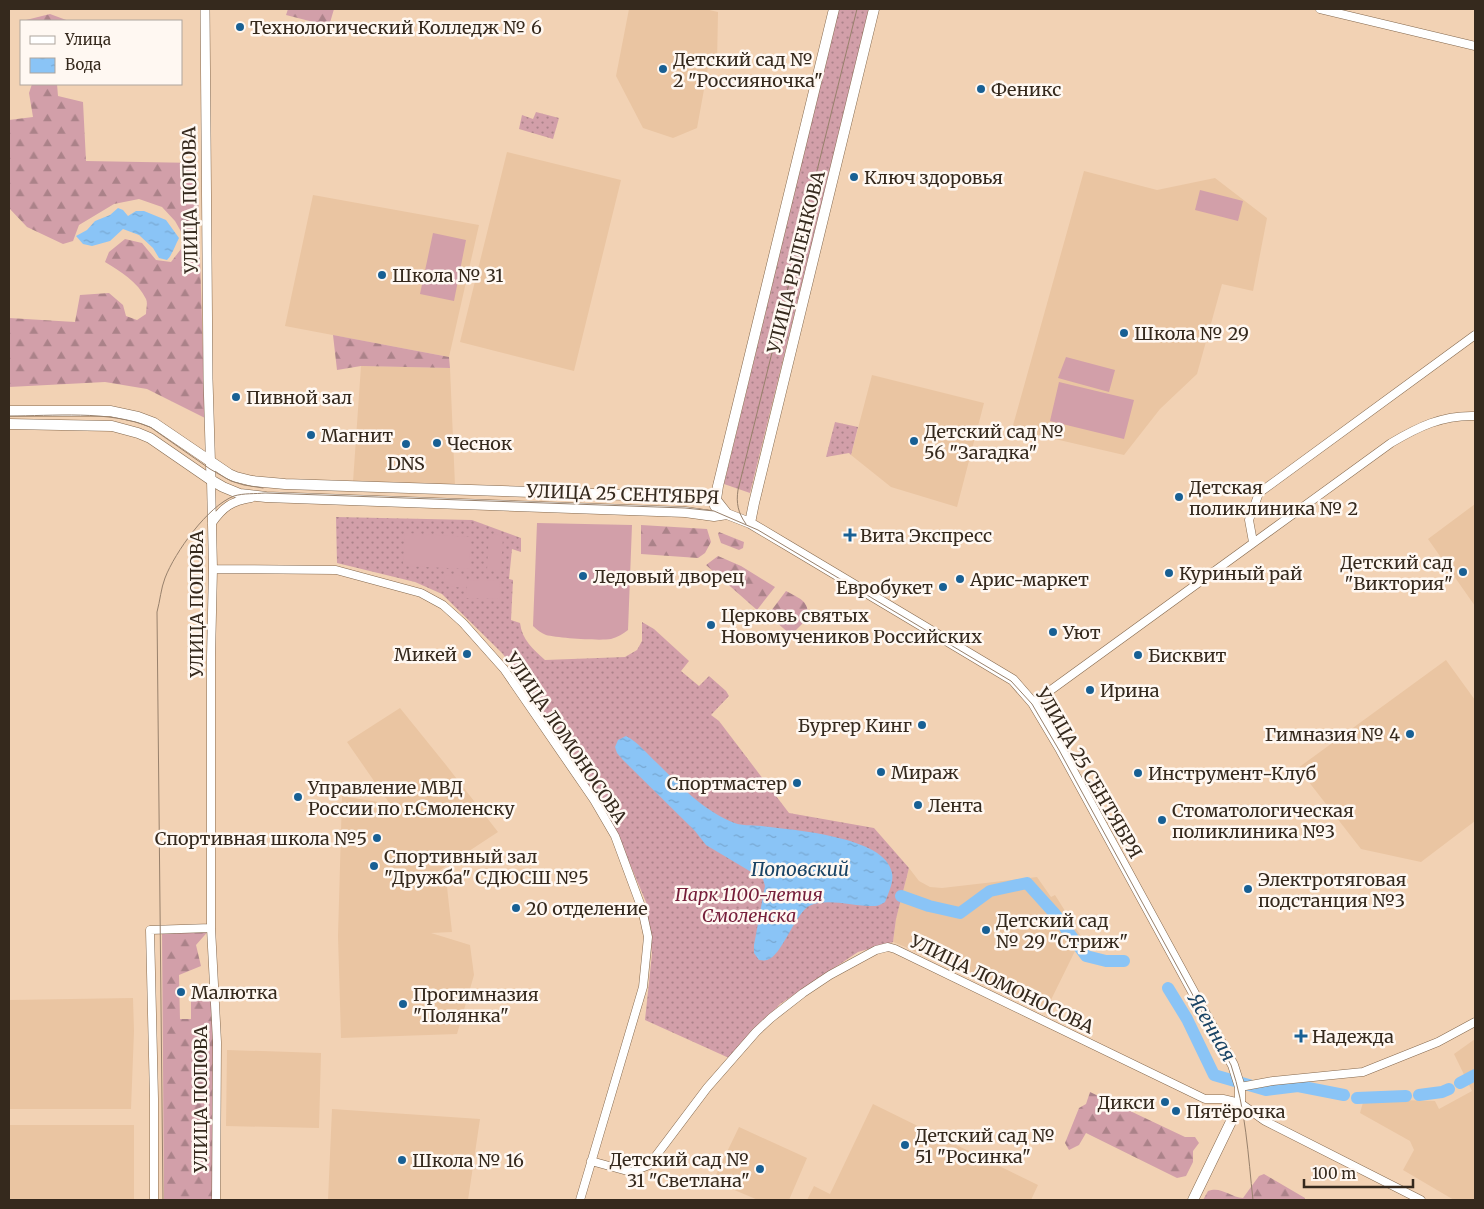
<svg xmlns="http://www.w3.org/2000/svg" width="1484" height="1209" font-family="Merriweather,serif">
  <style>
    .built { fill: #eac5a2 }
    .grass { fill: url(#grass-dots) }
    .forest { fill: url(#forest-firs) }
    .garden { fill: #d29fa9 }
    .water { fill: url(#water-ripples) }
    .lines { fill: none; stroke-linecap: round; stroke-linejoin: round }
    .river { stroke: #8ac4f6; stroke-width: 12 }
    .minor-casing { stroke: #84684d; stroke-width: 9 }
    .tertiary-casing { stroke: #84684d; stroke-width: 10 }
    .secondary-casing { stroke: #84684d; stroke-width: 11 }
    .minor { stroke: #fff; stroke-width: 8 }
    .tertiary { stroke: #fff; stroke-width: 9 }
    .secondary { stroke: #fff; stroke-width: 10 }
    .tram { stroke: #98816c; stroke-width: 1 }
    .poi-dot { fill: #186094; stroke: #fff8f2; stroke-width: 2 }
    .labels { text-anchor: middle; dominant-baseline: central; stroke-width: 5; stroke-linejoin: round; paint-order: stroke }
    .poi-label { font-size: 18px; fill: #35291d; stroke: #fff8f2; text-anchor: start }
    .street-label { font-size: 18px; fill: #35291d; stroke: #fff8f2 }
    .park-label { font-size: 18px; font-style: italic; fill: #761e3a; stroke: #fff8f2 }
    .water-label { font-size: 19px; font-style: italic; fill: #194364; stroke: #fff8f2 }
  </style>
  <defs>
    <pattern id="grass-dots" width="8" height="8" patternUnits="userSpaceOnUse" patternTransform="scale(1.25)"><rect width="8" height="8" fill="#d29fa9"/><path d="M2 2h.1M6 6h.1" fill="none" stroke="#ab8289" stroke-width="1.8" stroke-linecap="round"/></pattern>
    <pattern id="forest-firs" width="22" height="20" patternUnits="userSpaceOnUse" patternTransform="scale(1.25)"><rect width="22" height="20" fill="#d29fa9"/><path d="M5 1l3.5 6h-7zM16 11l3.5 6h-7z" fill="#ab8289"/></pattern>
    <pattern id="water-ripples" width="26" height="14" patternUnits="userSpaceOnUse" patternTransform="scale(1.25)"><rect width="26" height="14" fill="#8ac4f6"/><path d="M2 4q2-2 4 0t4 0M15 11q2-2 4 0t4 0" fill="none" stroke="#78a8d2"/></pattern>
  </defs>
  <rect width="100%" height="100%" fill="#f2d2b4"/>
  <!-- built -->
  <path class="built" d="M629,9h76l13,3 -1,51 -8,-1 -12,66 -24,10 -30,-10 -27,-52z
    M507,152l114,28 -47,191 -114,-29z
    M1084,171l73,19 58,-12 52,40 -14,73 -31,-7 -25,90 -37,35 -36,46 -112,-26z
    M313,195l166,30 -30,132 -164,-31z
    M361,366l89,2 5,118 -102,-4z
    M872,375l112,28 -27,104 -66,-20 -40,-32z
    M1475,504v102l-47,-67z
    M1446,660l29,40v121l-54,41 -60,-13 -63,-81z
    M400,708l46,57 52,67 -61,40 10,15 5,45 -21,1 39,12 4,30 -17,59 -116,4 -3,-102 4,-140 48,8 -43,-62z
    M909,868l10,13 11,6 12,1 95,-11 14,20 4,-2 29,46 -8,8 -31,63 -142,-66 -10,-4 3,-23z
    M133,998l1,33 -3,78h-122v-109z
    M1475,1039v161h-21l-51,-30 11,-20 -4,-9 -50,-28 4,-14 71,2 4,8 33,-18 -18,-37z
    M227,1050l94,3 -2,75 -93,-2z
    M873,1104l165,81 -7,15h-224l7,-14 16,8z
    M332,1109l148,10 -12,81h-140z
    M9,1125h125v75h-125z
    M739,1127l68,31 -18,42h-31l-45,-19z"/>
  <!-- grass -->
  <path class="grass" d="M839,9h31l-120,484 -26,-9z
    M536,112l23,6 -6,21 -34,-10 3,-14 11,4z
    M835,422l23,5 -7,28 -2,-2 -23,4z
    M336,517l136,3 49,18v14l-9,-3 -3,30 4,1 -2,40 9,3c2,17 13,26 25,37l80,-3 12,-7 5,-9v-19l12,7 35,32 -8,10 18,15 10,-10 17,15 3,5 -18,19 8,6 70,92 85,15 35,40 -13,51 -3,23 -35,10 -78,52 -51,54 -84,-38 7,-66 -6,-52 -28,-66 -22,-38 -82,-130 -12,-15 -60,-59 -27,-12 -78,-19z"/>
  <!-- forest -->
  <path class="forest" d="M288,9h46l-5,17 -43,-11z
    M50,14l19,7h-44l1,-1z
    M32,84h25l1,12 25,6 3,59 111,2 8,255 -58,-29 -42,-7 -96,5v-69l66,4 5,-27 29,-2 14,12 3,11 11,4 9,-6c0,-5 2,-11 0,-15 -8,-17 -26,-28 -41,-37l4,-10 16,-13 17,4 14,17 15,2 10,-13 2,-14 -8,-14 -13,-14 -23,-8 -25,5 -35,21 -6,16 -10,3 -36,-17 -18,-19v-88l24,-3 -4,-24z
    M333,335l116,22 1,11 -89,-2 -24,4z
    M641,525l66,4 4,13 -6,11 -7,5 -57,-4z
    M719,532l25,10 -1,6 -4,2 -18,-7 -3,-9z
    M718,556l23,10 34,21 -18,23 -51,-45z
    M786,591c14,8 23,9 22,27l-17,17 -23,-20z
    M211,928l-15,17 5,21 -22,9 1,44h11v-19h23l1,200h-51l-2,-270z
    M1090,1092l95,45h10l4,6 -6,8v11l-7,14 -9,2 -91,-45 -7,12 -10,5 -4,-7 14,-35 7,-4z
    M1264,1174l41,24v2h-102l5,-9c13,-5 22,6 35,7l16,-22z"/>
  <!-- garden -->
  <path class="garden" d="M1200,190l43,11 -5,20 -43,-11z
    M433,233l33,7 -12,61 -34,-7z
    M1066,357l49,13 -6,22 -51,-14z
    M1059,382l75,18 -10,39 -74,-18z
    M537,523l95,2 -4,105c-5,4 -10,7 -17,9 -12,2 -53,-1 -65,-4 -5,-2 -9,-5 -13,-9z
    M405,533l66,4 -2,32 -66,-3z
    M489,534l14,1 -2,36 -14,-1z
    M445,575l21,1 1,4 33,1 -1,18 -33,-1 1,-14 -1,4 -22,-2z"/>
  <!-- water -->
  <path class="water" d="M118,208l5,2 5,6 8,-5h8l22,9 13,18c-4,7 -6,16 -12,22l-8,-2 -6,-10 -14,-13 -16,-6 -13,12 -18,5 -9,-2 -7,-8 11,-6 8,-9 15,-6z
    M626,736c12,6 21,18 31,27 23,23 45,46 75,59 8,4 20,3 30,4 29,4 124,10 130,47 2,9 -4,21 -7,29 -3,2 -7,4 -10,4 -19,1 -49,-9 -66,0 -15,9 -27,50 -42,54 -3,1 -5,0 -8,0l-5,-7v-8l11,-59 -2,-7 -57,-34 -11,-14 -72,-71 -6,-7 -2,-6 3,-7z"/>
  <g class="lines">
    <!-- river -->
    <path class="river" d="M901,896l28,10 31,7 30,-22 37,-8 28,31 31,42 20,5h18
      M1168,988l19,31 27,56 52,15 32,-4 46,9
      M1460,1083l15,-8
      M1419,1095l23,-3 7,-3
      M1357,1098l49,-2"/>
    <!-- minor casing -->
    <g class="minor-casing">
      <path id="minor" d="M1320,9l155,37
        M211,480l2,89 -2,87v272l6,114 -1,158
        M212,523c11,-16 20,-22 39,-25
        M1253,542l-4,-22 10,-27 216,-158
        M213,569l123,1 85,23 22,12 20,18 41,46 90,131 21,36 27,73 6,28 -5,50 -63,213
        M1033,703l358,-260c27,-16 51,-28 84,-27
        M1240,1087l33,-6 90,-9 75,-30 37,-20
        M591,1161l40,11 18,-7 58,-77 49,-56 15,-14 32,-25 27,-18 46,-25 12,-3 7,2 310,150h18l17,4 25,18 156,79
        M154,1200v-102l-4,-168 61,-2"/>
    </g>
    <!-- tertiary casing -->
    <g class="tertiary-casing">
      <path id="tertiary" d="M205,9l3,370 3,101"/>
    </g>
    <!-- secondary casing -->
    <g class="secondary-casing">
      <path id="secondary" d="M9,411h101l28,6 16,6 75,51 7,3 16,4 33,3 403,13 28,3 11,14
        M9,424l103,2 26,7 12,5 61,42 12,7 17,7 26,3 363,13 56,2 29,4 13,-2 23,9 37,22 226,135 20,23 28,47 172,315 7,22v16l-47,97
        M715,506l3,-20 116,-477
        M750,523l4,-20 120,-494"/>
    </g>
    <!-- minor -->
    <use href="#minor" class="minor"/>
    <!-- tertiary -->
    <use href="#tertiary" class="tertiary"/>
    <!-- secondary -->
    <use href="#secondary" class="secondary"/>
    <!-- tram -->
    <path class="tram" d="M9,416c44,0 100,-6 141,11l60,42 21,12 13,4 19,3
      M746,524c-8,-11 -10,-21 -8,-34l119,-481
      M163,1200l-6,-588c3,-11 4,-24 8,-34 10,-26 43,-72 69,-82 10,-3 21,-2 31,-3l420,15 29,3 44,19 253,151 21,23 27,46 172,315c15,44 17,90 22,135"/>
  </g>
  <!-- markers -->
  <g class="poi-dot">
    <circle cx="240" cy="27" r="5"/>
    <circle cx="663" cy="69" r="5"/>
    <circle cx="981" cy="89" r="5"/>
    <circle cx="854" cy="177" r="5"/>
    <circle cx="382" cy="275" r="5"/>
    <circle cx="1124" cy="333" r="5"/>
    <circle cx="236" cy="397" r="5"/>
    <circle cx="311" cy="435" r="5"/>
    <circle cx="914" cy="441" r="5"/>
    <circle cx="437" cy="443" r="5"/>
    <circle cx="406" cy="444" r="5"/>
    <circle cx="1179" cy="497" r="5"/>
    <path d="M847.5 527.5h5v5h5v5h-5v5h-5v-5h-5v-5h5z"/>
    <circle cx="1463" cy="572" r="5"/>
    <circle cx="1169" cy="573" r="5"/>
    <circle cx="583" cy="576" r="5"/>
    <circle cx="960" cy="579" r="5"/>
    <circle cx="943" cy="587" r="5"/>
    <circle cx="711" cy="625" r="5"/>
    <circle cx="1053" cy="632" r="5"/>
    <circle cx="467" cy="654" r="5"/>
    <circle cx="1138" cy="655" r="5"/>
    <circle cx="1090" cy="690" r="5"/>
    <circle cx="922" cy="725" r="5"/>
    <circle cx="1410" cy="734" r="5"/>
    <circle cx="881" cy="772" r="5"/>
    <circle cx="1138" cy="773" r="5"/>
    <circle cx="797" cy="783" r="5"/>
    <circle cx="298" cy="797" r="5"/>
    <circle cx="918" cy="805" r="5"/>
    <circle cx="1162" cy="820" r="5"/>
    <circle cx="377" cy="838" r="5"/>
    <circle cx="374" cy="866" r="5"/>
    <circle cx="1248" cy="889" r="5"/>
    <circle cx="516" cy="908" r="5"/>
    <circle cx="986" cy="930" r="5"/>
    <circle cx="181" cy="992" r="5"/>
    <circle cx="403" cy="1004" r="5"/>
    <path d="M1298.5 1028.5h5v5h5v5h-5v5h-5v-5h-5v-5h5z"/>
    <circle cx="1165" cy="1102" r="5"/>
    <circle cx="1176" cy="1111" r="5"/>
    <circle cx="905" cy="1145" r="5"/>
    <circle cx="402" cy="1160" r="5"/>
    <circle cx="760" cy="1169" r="5"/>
  </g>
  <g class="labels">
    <!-- poi labels -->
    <g class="poi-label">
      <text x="250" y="27">Технологический Колледж № 6</text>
      <text x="673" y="59">Детский сад №<tspan x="673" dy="21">2 "Россияночка"</tspan></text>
      <text x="991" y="89">Феникс</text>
      <text x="864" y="177">Ключ здоровья</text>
      <text x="392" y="275">Школа № 31</text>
      <text x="1134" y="333">Школа № 29</text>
      <text x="246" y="397">Пивной зал</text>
      <text x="924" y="431">Детский сад №<tspan x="924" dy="21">56 "Загадка"</tspan></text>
      <text x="321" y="435">Магнит</text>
      <text x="447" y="443">Чеснок</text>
      <text x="406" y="463" text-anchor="middle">DNS</text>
      <text x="1189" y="487">Детская<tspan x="1189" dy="21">поликлиника № 2</tspan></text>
      <text x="860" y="535">Вита Экспресс</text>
      <text x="1453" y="562" text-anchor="end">Детский сад<tspan x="1453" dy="21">"Виктория"</tspan></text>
      <text x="1179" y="573">Куриный рай</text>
      <text x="593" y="576">Ледовый дворец</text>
      <text x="970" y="579">Арис-маркет</text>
      <text x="933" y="587" text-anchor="end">Евробукет</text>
      <text x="721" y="615">Церковь святых<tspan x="721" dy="21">Новомучеников Российских</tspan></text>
      <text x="1063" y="632">Уют</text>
      <text x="457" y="654" text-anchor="end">Микей</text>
      <text x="1148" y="655">Бисквит</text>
      <text x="1100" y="690">Ирина</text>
      <text x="912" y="725" text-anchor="end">Бургер Кинг</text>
      <text x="1400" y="734" text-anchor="end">Гимназия № 4</text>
      <text x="891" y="772">Мираж</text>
      <text x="1148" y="773">Инструмент-Клуб</text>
      <text x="787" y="783" text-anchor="end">Спортмастер</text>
      <text x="308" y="787">Управление МВД<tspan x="308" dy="21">России по г.Смоленску</tspan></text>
      <text x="928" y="805">Лента</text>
      <text x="1172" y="810">Стоматологическая<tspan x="1172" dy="21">поликлиника №3</tspan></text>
      <text x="367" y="838" text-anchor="end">Спортивная школа №5</text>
      <text x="384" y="856">Спортивный зал<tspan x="384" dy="21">"Дружба" СДЮСШ №5</tspan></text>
      <text x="1258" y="879">Электротяговая<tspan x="1258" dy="21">подстанция №3</tspan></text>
      <text x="526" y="908">20 отделение</text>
      <text x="996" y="920">Детский сад<tspan x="996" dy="21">№ 29 "Стриж"</tspan></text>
      <text x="191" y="992">Малютка</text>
      <text x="413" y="994">Прогимназия<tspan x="413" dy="21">"Полянка"</tspan></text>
      <text x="1312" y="1036">Надежда</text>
      <text x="1155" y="1102" text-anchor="end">Дикси</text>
      <text x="1186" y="1111">Пятёрочка</text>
      <text x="915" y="1135">Детский сад №<tspan x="915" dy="21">51 "Росинка"</tspan></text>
      <text x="750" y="1159" text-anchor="end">Детский сад №<tspan x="750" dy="21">31 "Светлана"</tspan></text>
      <text x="412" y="1160">Школа № 16</text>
    </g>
    <!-- street labels -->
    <g class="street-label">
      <text transform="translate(190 200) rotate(-91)">УЛИЦА ПОПОВА</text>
      <text transform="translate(796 262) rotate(-76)">УЛИЦА РЫЛЕНКОВА</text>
      <text transform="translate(623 494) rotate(2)">УЛИЦА 25 СЕНТЯБРЯ</text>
      <text transform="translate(196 604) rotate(-90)">УЛИЦА ПОПОВА</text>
      <text transform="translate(566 738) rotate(56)">УЛИЦА ЛОМОНОСОВА</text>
      <text transform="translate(1089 773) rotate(60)">УЛИЦА 25 СЕНТЯБРЯ</text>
      <text transform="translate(1002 984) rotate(26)">УЛИЦА ЛОМОНОСОВА</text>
      <text transform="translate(200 1099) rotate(-90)">УЛИЦА ПОПОВА</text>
    </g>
    <!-- park labels -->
    <g class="park-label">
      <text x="749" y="894">Парк 1100-летия<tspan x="749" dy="21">Смоленска</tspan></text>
    </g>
    <!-- water labels -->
    <g class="water-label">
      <text x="800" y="869">Поповский</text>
      <text transform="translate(1212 1027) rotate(60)">Ясенная</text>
    </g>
  </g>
  <!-- border -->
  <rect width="1484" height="1209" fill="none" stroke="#35291d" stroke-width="20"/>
  <!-- legend -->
  <rect x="20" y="20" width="162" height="65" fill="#fff8f2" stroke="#aea59d"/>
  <rect x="30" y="36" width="25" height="8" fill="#ffffff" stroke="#aea59d"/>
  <text x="65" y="45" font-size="15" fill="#35291d">Улица</text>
  <rect x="30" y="58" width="25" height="15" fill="url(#water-ripples)" stroke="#aea59d"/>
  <text x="65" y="70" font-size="15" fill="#35291d">Вода</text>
  <!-- scale -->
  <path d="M1304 1179v8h109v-8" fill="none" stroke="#35291d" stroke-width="2.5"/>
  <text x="1312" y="1179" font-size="15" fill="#35291d" stroke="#fff8f2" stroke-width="4" paint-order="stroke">100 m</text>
</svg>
